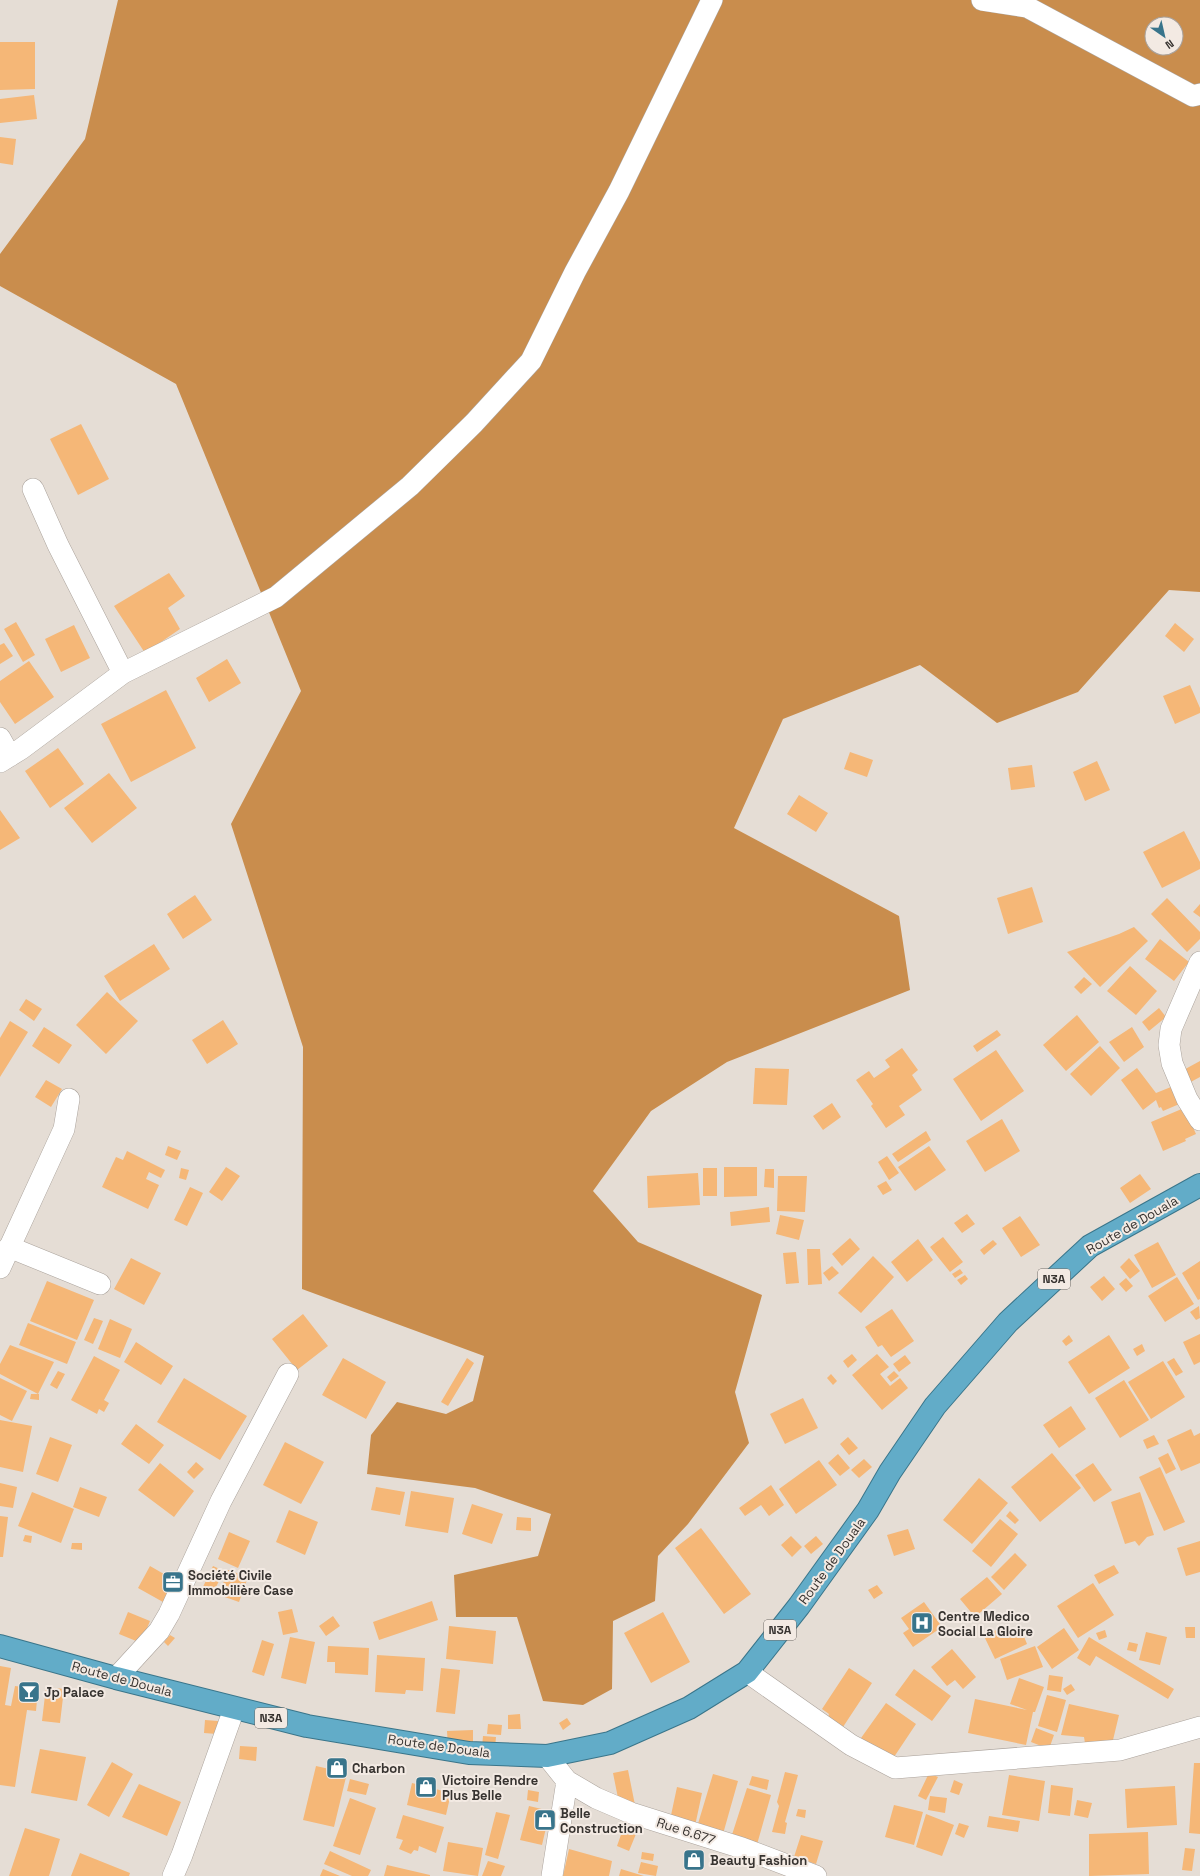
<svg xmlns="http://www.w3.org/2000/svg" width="1200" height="1876" font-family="'Space Grotesk',sans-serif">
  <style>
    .forest { fill: #c98d4d; fill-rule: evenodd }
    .building { fill: #f5b777 }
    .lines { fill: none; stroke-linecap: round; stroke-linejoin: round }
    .minor-casing { stroke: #aba39c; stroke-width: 22 }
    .trunk-casing { stroke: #3a758a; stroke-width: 24 }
    .minor { stroke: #fff; stroke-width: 21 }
    .trunk { stroke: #62acc8; stroke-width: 22 }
    .labels { text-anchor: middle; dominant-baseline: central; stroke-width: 4; stroke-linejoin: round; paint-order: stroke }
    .shield { fill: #f3eae3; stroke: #6f6a66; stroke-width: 1 }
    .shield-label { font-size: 12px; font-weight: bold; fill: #373330 }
    .street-label { font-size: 13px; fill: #373330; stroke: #f3eae3 }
    .poi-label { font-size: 13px; font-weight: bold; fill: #373330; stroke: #f3eae3; text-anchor: start }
  </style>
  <rect width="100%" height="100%" fill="#e5ddd5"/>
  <!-- forest -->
  <path class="forest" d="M118,0h1082v592l-31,-2 -91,102 -81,31 -77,-58 -137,54 -49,109 165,88 11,74 -183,72 -76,49 -58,80 45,51 124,53 -27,97 14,51 -61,81 -30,32 -3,45 -42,20 -1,68 -29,16 -40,-4 -26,-84h-61l-2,-42 84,-19 13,-42 -76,-26 -108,-14 4,-39 26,-33 49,12 27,-13 11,-45 -182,-67 1,-242 -72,-223 70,-133 -125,-307 -176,-98v-32l85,-115zM1152,24h24v24h-24z"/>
  <!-- building -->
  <path class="building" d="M0,42h35v47l-35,1z
    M34,95l3,24 -37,4v-24z
    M0,137l16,2 -3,26 -13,-2z
    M81,424l28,55 -31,16 -28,-56z
    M169,573l16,23 -17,12 12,21 -35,24 -31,-47z
    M16,622l19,33 -12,7 -19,-33z
    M1175,623l19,16 -10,13 -19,-16z
    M74,625l16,33 -29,14 -16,-33z
    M4,643l9,13 -13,8v-19z
    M227,659l14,24 -32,19 -13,-24z
    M29,661l25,36 -39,27 -15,-22v-21z
    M1190,685l10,23v5l-25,11 -12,-28z
    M166,690l30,58 -65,34 -30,-58z
    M58,748l26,36 -34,24 -25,-37z
    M850,752l23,8 -6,17 -23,-8z
    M1097,761l13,29 -25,11 -12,-29z
    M1032,765l3,22 -24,3 -3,-22z
    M109,773l28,35 -45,35 -28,-35z
    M799,795l29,18 -12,19 -29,-18z
    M0,810l20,28 -20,12z
    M1184,831l16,31v7l-38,19 -19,-36z
    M1032,887l11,35 -35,12 -11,-36z
    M195,895l17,25 -29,19 -16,-25z
    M1167,898l33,34v7l-13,13 -36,-38z
    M1200,904v13l-7,-5z
    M1134,927l14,14 -48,46 -33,-35 52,-18z
    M1160,939l29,23 -15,19 -29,-22z
    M154,944l16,25 -50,32 -16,-25z
    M1130,966l27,25 -21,24 -29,-24z
    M1084,977l8,7 -11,10 -7,-7z
    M107,992l31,29 -32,33 -30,-29z
    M26,999l16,10 -8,12 -15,-11z
    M1159,1008l7,9 -17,14 -7,-9z
    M1077,1015l22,27 -33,29 -23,-26z
    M223,1020l15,24 -31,20 -15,-24z
    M10,1021l18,11 -28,45v-39z
    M44,1027l28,18 -13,19 -27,-18z
    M1132,1027l12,20 -20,15 -15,-20z
    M997,1030l4,5 -24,17 -4,-6z
    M1100,1046l20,22 -29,28 -21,-22z
    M902,1048l16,22 -6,5 10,15 -23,16 6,9 -19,13 -15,-22 2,-2 -17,-24 13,-9 5,7 16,-11 -5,-7z
    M996,1050l28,41 -43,30 -28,-42z
    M1200,1061v16l-15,8 -7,-12z
    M755,1068l34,1 -2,36 -34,-1z
    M1137,1068l19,25 20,-8 8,17 -21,9 -2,-4 -2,1 -3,-8 -13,10 -22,-30z
    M46,1080l16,9 -11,18 -16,-10z
    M832,1103l9,14 -18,13 -10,-14z
    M1184,1108l12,26 -11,5 1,2 -23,10 -12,-29z
    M1002,1119l18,32 -35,21 -19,-31z
    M926,1131l5,9 -33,22 -6,-8z
    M168,1146l13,5 -4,9 -12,-5z
    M929,1146l17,24 -31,21 -17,-24z
    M127,1151l38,19 -4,8 -12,-6 -3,7 13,6 -11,24 -46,-22 14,-30 7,3z
    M887,1156l12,17 -10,7 -11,-18z
    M226,1167l14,9 -18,25 -13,-9z
    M724,1167h33v29l-33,1z
    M181,1168l8,2 -3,10 -7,-2z
    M703,1168h14v28h-14z
    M765,1169h9v19l-10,-1z
    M698,1173l2,32 -52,3 -1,-32z
    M1140,1174l11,15 -21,14 -10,-15z
    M778,1176h29l-2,36 -28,-1z
    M886,1181l6,9 -9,5 -6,-9z
    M190,1187l13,6 -16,33 -13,-6z
    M769,1207l1,15 -39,4 -1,-14z
    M967,1214l8,10 -13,9 -8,-10z
    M780,1215l24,5 -5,20 -23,-6z
    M1020,1216l20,29 -19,12 -19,-29z
    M943,1237l20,25 -13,10 -20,-25z
    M850,1238l10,11 -18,17 -10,-12z
    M918,1239l15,21 -26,22 -16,-20z
    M993,1240l4,4 -13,11 -4,-5z
    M1158,1242l18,33 -24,13 -18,-33z
    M807,1249h13l2,35 -14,1z
    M796,1252l3,31 -13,1 -3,-31z
    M873,1256l21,21 -33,36 -23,-20z
    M131,1258l30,15 -17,32 -30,-16z
    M1129,1258l11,13 -10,8 -10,-12z
    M1200,1261v38l-2,1 -16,-27z
    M832,1266l7,7 -10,8 -6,-8z
    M960,1269l3,4 -8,5 -3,-4z
    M965,1275l3,4 -7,6 -4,-5z
    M1104,1276l11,13 -13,12 -12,-14z
    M1177,1277l17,27 -29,18 -17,-26z
    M1126,1278l7,8 -7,6 -7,-8z
    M47,1281l47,19 -17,40 -47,-19z
    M1199,1306l1,12 -4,2 -6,-8z
    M892,1309l22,32 -23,16 -9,-12 -4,2 -13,-20z
    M303,1314l25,32 -31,24 -25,-31z
    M94,1318l9,3 -10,23 -9,-4z
    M110,1319l22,10 -12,29 -22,-9z
    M28,1323l48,19 -9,22 -48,-19z
    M1200,1334v28l-6,3 -11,-23z
    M1069,1335l4,6 -7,5 -4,-5z
    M1109,1335l21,33 -41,26 -21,-32z
    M136,1342l37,24 -12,19 -37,-23z
    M1142,1344l3,7 -8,5 -4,-7z
    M10,1345l44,17 -16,32 -38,-20v-10z
    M852,1354l5,6 -9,8 -5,-7z
    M877,1354l12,13 -9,7 10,12 10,-8 8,10 -26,22 -30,-35z
    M905,1355l6,8 -12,9 -6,-8z
    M94,1356l26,14 -16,30 5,3 -5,9 -5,-3 -2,5 -26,-14z
    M343,1358l43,24 -20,37 -44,-24z
    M467,1358l7,5 -26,43 -7,-4z
    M1174,1358l9,14 -7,4 -9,-14z
    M1163,1361l22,36 -34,22 -23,-37z
    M58,1371l7,3 -8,15 -7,-4z
    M894,1371l5,5 -8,6 -4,-5z
    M831,1374l6,7 -4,4 -6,-7z
    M0,1378l27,13 -15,30 -12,-6z
    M184,1378l63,38 -27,44 -63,-38z
    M1124,1380l25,40 -29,18 -25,-40z
    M31,1394h8v6l-9,-1z
    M803,1398l15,30 -33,16 -15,-30z
    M1071,1406l15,23 -27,19 -16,-23z
    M0,1420l32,6 -9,46 -23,-5z
    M136,1424l28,21 -15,19 -28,-20z
    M1191,1429l3,7 6,-3v30l-19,8 -14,-31z
    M1154,1435l5,9 -12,5 -4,-9z
    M50,1437l22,8 -14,37 -22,-8z
    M848,1437l10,11 -9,7 -9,-11z
    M285,1442l39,20 -23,42 -38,-19z
    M1052,1453l29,35 -41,34 -29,-35z
    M1168,1453l8,16 -10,5 -8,-16z
    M838,1454l12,14 -10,8 -12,-13z
    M864,1459l8,8 -13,11 -8,-8z
    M819,1460l18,25 -41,29 -17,-25z
    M196,1462l8,7 -10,10 -7,-7z
    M160,1463l34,28 -20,26 -36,-27z
    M1093,1463l19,27 -18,12 -19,-27z
    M1160,1467l25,55 -21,9 -25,-54z
    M979,1478l29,25 -36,41 -29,-24z
    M0,1483l17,4 -4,21 -13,-2z
    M771,1485l13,20 -15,11 -8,-11 -16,11 -6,-8z
    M80,1487l27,10 -8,20 -26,-10z
    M376,1487l29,5 -5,23 -29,-5z
    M411,1491l43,7 -6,35 -43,-7z
    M32,1492l42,17 -13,34 -43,-17z
    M1140,1492l14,43 -7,2 -8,9 -4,-5 -10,3 -14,-42z
    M472,1504l31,10 -11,30 -30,-10z
    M289,1510l29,12 -13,33 -29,-13z
    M1010,1511l9,9 -4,4 -9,-8z
    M0,1516l8,1 -5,40h-3z
    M517,1517l14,1v13l-15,-1z
    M1000,1519l18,15 -27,33 -19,-16z
    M701,1528l50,66 -27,20 -49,-66z
    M908,1529l7,20 -21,7 -7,-21z
    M229,1532l21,9 -12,27 -20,-9z
    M25,1535l7,1 -1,7 -8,-2z
    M791,1536l11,11 -10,10 -11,-12z
    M816,1536l7,8 -12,10 -7,-8z
    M1200,1541v31l-14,4 -9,-28z
    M72,1543h10v7l-11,-1z
    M1015,1553l12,12 -23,25 -13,-13z
    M1114,1565l5,8 -20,11 -5,-9z
    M150,1566l26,15 -13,21 -25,-14z
    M213,1566l11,5 -13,26 -11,-4z
    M228,1570l20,7 -9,25 -20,-7z
    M987,1577l15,17 -27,23 -15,-18z
    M1093,1583l21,32 -36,23 -21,-32z
    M877,1585l6,8 -9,6 -6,-9z
    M432,1601l6,19 -59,20 -6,-18z
    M924,1602l18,25 -29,20 -10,-14 6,-4 -8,-11z
    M292,1609l6,23 -15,3 -5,-23z
    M128,1612l22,9 -9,22 -22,-9z
    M663,1612l27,50 -39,21 -27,-50z
    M333,1616l7,10 -14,10 -7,-10z
    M1006,1625l4,9 11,-5 6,15 -32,15 -11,-23z
    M449,1626l47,5 -3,33 -47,-5z
    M1185,1627h10v11h-9z
    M1064,1628l15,22 -27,19 -15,-22z
    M1105,1630l2,7 -8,3 -3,-7z
    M1146,1632l21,5 -7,28 -21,-5z
    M170,1635l5,3 -7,8 -4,-4z
    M290,1637l25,5 -9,42 -25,-6z
    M1089,1637l85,52 -6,10 -72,-43 -6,10 -13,-8z
    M262,1640l12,4 -10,32 -12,-4z
    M1129,1642l9,2 -2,8 -9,-2z
    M328,1646l41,2 -1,27 -33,-2v-11h-8z
    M1035,1646l8,21 -36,13 -7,-21z
    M952,1649l24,28 -13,12 -8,-9 -8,6 -16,-19z
    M377,1655l48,3 -2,33 -17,-1 -1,4 -30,-2z
    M0,1666l11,2 -6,37 6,1 4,-20 23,3 -2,22 -9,-1 -12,77 -15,-2z
    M441,1668l19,2 -5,44 -19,-2z
    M849,1668l23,15 -29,44 -15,-10 1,-3 -7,-5z
    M914,1669l37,27 -19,25 -37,-26z
    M1049,1675l14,2 -2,15 -14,-2z
    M1019,1678l25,9 -9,25h-2l-7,33 -58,-12 7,-34 52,11 -17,-6z
    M1071,1684l4,6 -8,5 -4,-6z
    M46,1687l18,2 -4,34 -18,-2z
    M1047,1695l19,5 -9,32 -19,-6z
    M886,1703l30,21 -24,36 -31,-22z
    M1069,1704l50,11 -6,25 -28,3 -1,-6 -23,-2z
    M520,1714l1,15h-13v-14z
    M567,1718l4,6 -8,6 -4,-7z
    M205,1720l13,1 -1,13 -13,-1z
    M488,1724l14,1 -1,10 -14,-1z
    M1036,1728l18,7 -5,14 -18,-7z
    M473,1730v16l-25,1 -1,-16z
    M483,1736l13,1 -1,11 -13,-1z
    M240,1746l17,1 -1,14 -17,-2z
    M40,1749l46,8 -9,44 -46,-8z
    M112,1762l21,12 -24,43 -22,-12z
    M1194,1763h6v71l-11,-1z
    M316,1766l31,7 -13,54 -31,-7z
    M628,1770l7,35 -15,3 -7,-35z
    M785,1772l13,3 -13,47 2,1 -2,11 -13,-2 7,-26 -2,-4z
    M929,1773l9,4 -12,23 -8,-4z
    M713,1774l25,7 -15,53 -26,-7z
    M1009,1775l36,6 -6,40 -37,-6z
    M752,1776l17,4 -2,10 -18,-5z
    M350,1779l19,5 -3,11 -19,-4z
    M954,1780l9,4 -4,11 -9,-3z
    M412,1783l39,10 -5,22 -39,-10z
    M139,1784l42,18 -14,34 -45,-19z
    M1051,1785l22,3 -3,28 -22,-3z
    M1175,1786l2,39 -50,3 -2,-39z
    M677,1787l25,6 -7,33 -25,-6z
    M747,1788l24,7 -15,53 -26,-7z
    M528,1790l11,2 -1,10 -11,-2z
    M930,1796l17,2 -2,15 -17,-3z
    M350,1798l26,10 -16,47 -27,-9z
    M1077,1800l15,3 -4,15 -14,-3z
    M894,1805l29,7 -9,33 -29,-8z
    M529,1806l21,5 -8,34 -22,-5z
    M798,1809l8,1 -1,8 -9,-2z
    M496,1812l14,3 -12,44 -13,-4z
    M926,1814l28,11 -12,31 -26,-9z
    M403,1815l41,12 -8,26 -17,-7 -1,5 -4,-1 -3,4 -12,-5 4,-9 -7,-2z
    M989,1816l31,5 -2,11 -31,-5z
    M959,1823l10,3 -5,12 -9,-4z
    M25,1828l35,11 -11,37h-40z
    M623,1829l13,5 -7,17 -12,-5z
    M1148,1832l1,42 -60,2v-42z
    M801,1835l22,6 -7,23 -22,-7z
    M448,1842l35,6 -5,28 -35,-5z
    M1185,1848l10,1 -3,22 -10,-1z
    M569,1849l43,12 -3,15h-46z
    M330,1851l41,19 -3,6h-16l-28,-12z
    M642,1852l12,2 -1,7 -12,-2z
    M80,1853l50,20 -1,3h-58z
    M488,1861l17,5 -4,10h-19z
    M641,1862l17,4 -2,10 -18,-3z
    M387,1865l43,10v1h-46z
    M323,1869l17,7h-20z
    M621,1869l23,7h-25z"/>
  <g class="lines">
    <!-- minor casing -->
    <g class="minor-casing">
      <path id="minor" d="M982,0l45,7 166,89 7,-2
        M33,489l25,56 65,128
        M0,738l10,18
        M0,762l21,-13 102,-76 153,-76 134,-111 64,-63 57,-62 44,-89 44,-81 93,-191
        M1200,962l-29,67 -2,16 3,18 15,36 13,21
        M9,1247l91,37
        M0,1268l64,-139 5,-30
        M747,1672l104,73 44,23 225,-18 80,-23
        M116,1678l43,-47 10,-17 52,-113 67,-127
        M547,1756l20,25 29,17 35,15 111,35 74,28
        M173,1876l9,-21 52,-146
        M552,1876l15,-95"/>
    </g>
    <!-- trunk casing -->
    <g class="trunk-casing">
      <path id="trunk" d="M0,1646l116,32 191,48 162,27 78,3 63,-13 79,-35 58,-36 52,-66 69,-96 22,-38 45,-66 73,-84 82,-76 110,-61"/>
    </g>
    <!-- minor -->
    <use href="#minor" class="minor"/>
    <!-- trunk -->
    <use href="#trunk" class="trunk"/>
  </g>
  <!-- icons -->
  <defs>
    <g id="office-square" transform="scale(1.15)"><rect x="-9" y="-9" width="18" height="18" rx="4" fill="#38748b" stroke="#f3eae3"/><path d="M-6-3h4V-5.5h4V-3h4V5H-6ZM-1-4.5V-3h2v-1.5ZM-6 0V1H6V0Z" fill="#fff"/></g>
    <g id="hospital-square" transform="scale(1.15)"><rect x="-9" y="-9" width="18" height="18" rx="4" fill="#38748b" stroke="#f3eae3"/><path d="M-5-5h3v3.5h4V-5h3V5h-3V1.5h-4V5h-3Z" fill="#fff"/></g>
    <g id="bar-square" transform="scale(1.15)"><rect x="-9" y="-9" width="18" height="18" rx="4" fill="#38748b" stroke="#f3eae3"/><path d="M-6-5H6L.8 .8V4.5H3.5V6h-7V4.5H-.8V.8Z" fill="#fff"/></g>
    <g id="shop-square" transform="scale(1.15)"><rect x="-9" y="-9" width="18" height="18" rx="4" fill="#38748b" stroke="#f3eae3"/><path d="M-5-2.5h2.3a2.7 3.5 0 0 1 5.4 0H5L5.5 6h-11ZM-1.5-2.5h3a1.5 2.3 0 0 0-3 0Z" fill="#fff"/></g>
  </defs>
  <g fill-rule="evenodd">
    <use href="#office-square" x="173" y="1582"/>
    <use href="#hospital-square" x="922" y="1623"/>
    <use href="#bar-square" x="29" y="1692"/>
    <use href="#shop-square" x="337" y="1768"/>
    <use href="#shop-square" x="426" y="1787"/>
    <use href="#shop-square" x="545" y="1820"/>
    <use href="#shop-square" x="694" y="1860"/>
  </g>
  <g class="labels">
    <!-- shield labels -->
    <g class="shield">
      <rect x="1038" y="1269" width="32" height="20" rx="3"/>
      <rect x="764" y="1620" width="32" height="20" rx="3"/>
      <rect x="255" y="1708" width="32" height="20" rx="3"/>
    </g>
    <g class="shield-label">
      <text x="1054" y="1279">N3A</text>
      <text x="780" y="1630">N3A</text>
      <text x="271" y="1718">N3A</text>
    </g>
    <!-- street labels -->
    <g class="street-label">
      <text transform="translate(1132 1225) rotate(-30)">Route de Douala</text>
      <text transform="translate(832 1561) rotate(-54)">Route de Douala</text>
      <text transform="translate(122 1679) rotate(15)">Route de Douala</text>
      <text transform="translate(439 1746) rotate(8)">Route de Douala</text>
      <text transform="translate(686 1831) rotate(18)">Rue 6.677</text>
    </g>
    <!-- poi labels -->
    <g class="poi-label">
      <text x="188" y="1575">Société Civile<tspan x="188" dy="15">Immobilière Case</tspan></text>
      <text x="938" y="1616">Centre Medico<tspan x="938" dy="15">Social La Gloire</tspan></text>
      <text x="44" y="1692">Jp Palace</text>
      <text x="352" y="1768">Charbon</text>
      <text x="442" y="1780">Victoire Rendre<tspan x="442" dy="15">Plus Belle</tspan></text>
      <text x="560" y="1813">Belle<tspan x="560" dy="15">Construction</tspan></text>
      <text x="710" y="1860">Beauty Fashion</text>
    </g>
  </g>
  <!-- north arrow -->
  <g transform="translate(1164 36) rotate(146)"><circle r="19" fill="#f3eae3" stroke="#a8a19b"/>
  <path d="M0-3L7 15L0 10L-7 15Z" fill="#38748b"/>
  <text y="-6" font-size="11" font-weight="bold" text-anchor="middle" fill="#373330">N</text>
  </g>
</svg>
